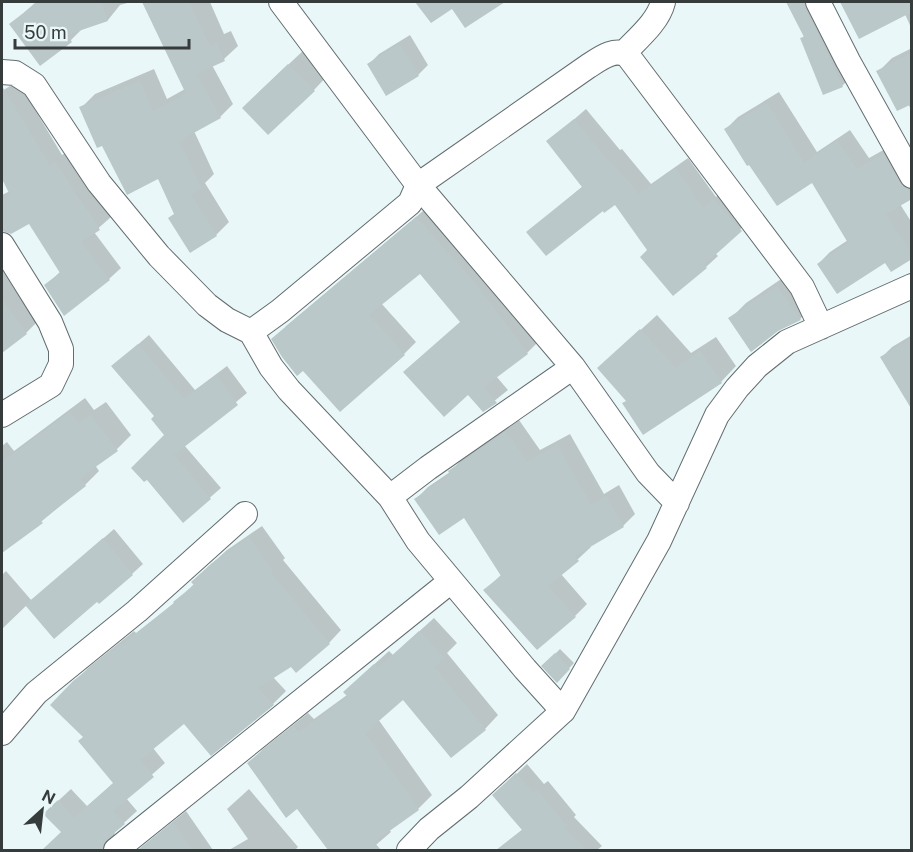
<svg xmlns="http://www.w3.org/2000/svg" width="913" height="852" font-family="'Public Sans',sans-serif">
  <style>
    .shadow { fill: #0003 }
    .building { fill: #bbc8c9 }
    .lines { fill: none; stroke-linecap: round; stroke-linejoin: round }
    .minor-casing { stroke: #626d6f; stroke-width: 26 }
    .minor { stroke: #fff; stroke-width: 24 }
  </style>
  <rect width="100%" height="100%" fill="#eaf7f8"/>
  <!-- shadow -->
  <path class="shadow" d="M36,2h95l-11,3 -12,15 -24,7 -13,13 -30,24 -30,-40z
    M144,2h66l14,32 7,-3 7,15 -14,13 -12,6 21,39 -13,13 -26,14 20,43 -9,9 24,39 -13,13 -40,-22 -17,-36 -78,-69 14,-14 59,-25 13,30 18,-10z
    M417,2h85l-36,24 -13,-19 -22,14z
    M787,2h30l36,73 -11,11 -18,7 -22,-55 3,-3z
    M844,2h68v28l-7,-16 -45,23z
    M410,35l18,30 -10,10 -49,-11 10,-10z
    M912,48v63l-4,-7 -30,-32 14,-14z
    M305,49l24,25 -15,16 -55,2z
    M18,81l44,74 5,-3 44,65 -17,15 27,36 -12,11 -63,6 15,-14 -32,-49 -19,10 -8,-3v-34l8,-4 -8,-15v-85z
    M779,92l38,60 33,-22 19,28 27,-15 16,28v26l-12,7 12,19v35l-26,3 -68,3 12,-12 18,-12 -36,-59 -86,-52 12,-12z
    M586,109l34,41 2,-1 29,35 37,-26 28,39 9,-8 27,29 -37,35 3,3 -12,11 -57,-17 -34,-47 -12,6 -75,23 55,-46 -35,-44z
    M429,206l110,135 -12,12 -31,23 12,14 -25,20 -22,-89 -41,-49 -39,31 35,39 -12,12 -119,-27z
    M2,264l38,55 -14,14 -24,18z
    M793,271l23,32 -16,16 -22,10 -48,-10 16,-16z
    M657,315l34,38 25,-16 20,29 -15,16 -94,18 -28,-32z
    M149,335l46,55 32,-24 20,27 -63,52 37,43 -38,33 -17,-86 -11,-19 -42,-50z
    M912,335v49l-30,-27 10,-10z
    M85,398l9,12 12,-8 25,33 -14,14 -22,16 4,6 -14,14 -43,36 -39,29 -1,-3v-101l5,-4 7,9z
    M519,420l21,30 30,-16 34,60 15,-9 16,29 -12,12 -34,20 2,1 -13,12 -17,15 26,30 -12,12 -90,-26 17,-16 -38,-58 -48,-17 12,-12 22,-15 12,-13z
    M262,526l23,32 -2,2 58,70 -12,13 -56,34 13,14 -13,13 -62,50 -27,-32 -31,26 12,15 -39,35 11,13 -22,20 -1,7 10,12h-80l19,-18 -5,-31 13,-12 16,17 28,-24 -31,-45 -32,-32 36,-37 46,-37 2,2 42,-33 17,-17 11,-14 21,-19z
    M114,529l29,35 -11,10 -35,26 -70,5 -25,24v-54l4,-4 26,30z
    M434,618l23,25 -10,10 51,62 -13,14 -82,-32 -25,22 54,76 -14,14 -29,20 2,3 -21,18h-40l-32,-43 -49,-44 14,-14 45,-36 6,6 33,-24 12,-17 30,-27 4,4z
    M560,649l14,14 -17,18 -14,-15z
    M527,764l17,20 4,-3 28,34 -2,2 28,29 -5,4h-100l26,-21 -18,-44z
    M249,789l49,58 -3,3h-66l19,-11 -21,-30z
    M186,811l27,39h-78l4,-1z"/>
  <!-- building -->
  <path class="building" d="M38,2h63l7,19 -41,14 5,7 -32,24 -31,-42z
    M142,2h47l21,44 7,-3 8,18 -29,13 25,44 -42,23 23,48 -11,5 26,42 -27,17 -22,-35 6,-4 -16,-35 -31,16 -25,-49 -5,2 -18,-41 61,-26 13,30 33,-17z
    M415,2h90l-40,26 -13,-19 -21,14z
    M786,2h18l1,6 38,79 -20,8 -23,-57 4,-1z
    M840,2h72v10l-53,27z
    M399,44l20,32 -33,20 -19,-32z
    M912,53v51l-15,7 -21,-40z
    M288,64l27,27 -47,44 -26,-27z
    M2,86l48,80 5,-4 45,68 -19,12 29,38 -46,36 -20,-31 16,-12 -31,-49 -18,10 -9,-3v-31l8,-5 -8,-16z
    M767,103l37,60 33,-22 20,28 26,-15 17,29 8,6 4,6v4l-26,15 26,39v6l-21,13 -6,-9 -48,31 -20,-30 31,-21 -36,-60 -35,23 -28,-41 -2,1 -23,-37z
    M574,119l34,42 1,-1 30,34 37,-26 27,40 10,-9 29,32 -38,34 3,3 -34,28 -33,-39 7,-7 -32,-45 -11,8 -1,-2 -57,45 -20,-24 56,-45 -36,-46z
    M416,217l60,67 52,70 -44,33 13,16 -14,9 -15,-17 -24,22 -41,-45 57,-50 -40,-48 -51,41 36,40 -65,57 -37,-41 -6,5 -15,-19 -11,-18z
    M777,286l24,34 -23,11 -27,21 -23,-34z
    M2,299l25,35 -25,19z
    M640,329l35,39 25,-17 22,32 -79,52 -21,-32 4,-2 -29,-33z
    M912,338v72l-32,-53z
    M138,344l46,55 32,-24 22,30 -64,50 37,44 -28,24 -36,-43 -3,2 -13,-14 33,-33 -13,-16 3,-3 -43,-50z
    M70,412l9,11 12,-8 27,36 -38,27 6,8 -45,35 2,2 -41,30v-91z
    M506,431l21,31 30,-17 34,60 15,-9 18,31 -49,29 4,5 -31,25 28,31 -39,33 -54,-60 18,-14 -37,-58 -25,17 -25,-36 36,-24 -2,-4z
    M249,537l24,34 -2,2 59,71 -34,29 -5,-6 -33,21 16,17 -63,51 -27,-32 -44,36 14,17 -41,34 12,13 -18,15 -5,11h-60l19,-18 -18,-18 15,-14 16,18 39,-35 -35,-42 5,-4 -33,-32 23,-24 48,-38 1,2 52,-42 -1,-1 21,-17 -3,-3 21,-19z
    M103,538l30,37 -34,29 -2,-2 -43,37 -29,-34z
    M419,631l26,27 -11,9 52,63 -35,28 -48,-58 -38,33 54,77 -45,32 7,8h-53l-31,-41 -11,9 -39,-55 46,-37 6,6 49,-35 -5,-5 31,-28 4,4z
    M555,653l15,16 -13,14 -16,-17z
    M516,773l17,20 4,-3 30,36 -3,2 22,22h-90l26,-20 -30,-35z
    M173,822l19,28h-54z"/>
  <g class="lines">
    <!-- minor casing -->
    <g class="minor-casing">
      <path id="minor" d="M281,2l137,183 -8,18 -130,108 -29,21 20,35 18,23 101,107 28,44 107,128 38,42
        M818,2l30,59 64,115
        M624,53c14,-15 34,-31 39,-51
        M2,72l13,1 19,12 65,98 60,73 48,49 20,15 24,12
        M2,245l48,77 11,27v15l-10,21 -49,30
        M573,367l75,106 29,30
        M390,497l38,-29 145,-101 -155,-182 169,-118c11,-7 28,-21 41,-11l174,231 19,40
        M2,733l34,-40 101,-82 108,-97
        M116,850l335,-269
        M409,850l20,-21 40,-32 94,-86 96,-170 58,-126 20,-27 20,-22 30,-24 125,-56"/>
    </g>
    <!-- minor -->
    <use href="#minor" class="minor"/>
  </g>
  <!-- border -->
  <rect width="913" height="852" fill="none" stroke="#363b3b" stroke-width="6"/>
  <!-- north arrow -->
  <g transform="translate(42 810) rotate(27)" stroke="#eaf7f8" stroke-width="4.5" paint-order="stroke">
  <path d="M0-4.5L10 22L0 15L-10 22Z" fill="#363b3b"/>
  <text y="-9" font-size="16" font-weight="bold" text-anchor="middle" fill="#363b3b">N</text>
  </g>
  <!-- scale -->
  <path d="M15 39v9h174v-9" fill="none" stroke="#363b3b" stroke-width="3"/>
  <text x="24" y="39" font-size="18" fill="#363b3b" stroke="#eaf7f8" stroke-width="4.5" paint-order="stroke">50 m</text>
</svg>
